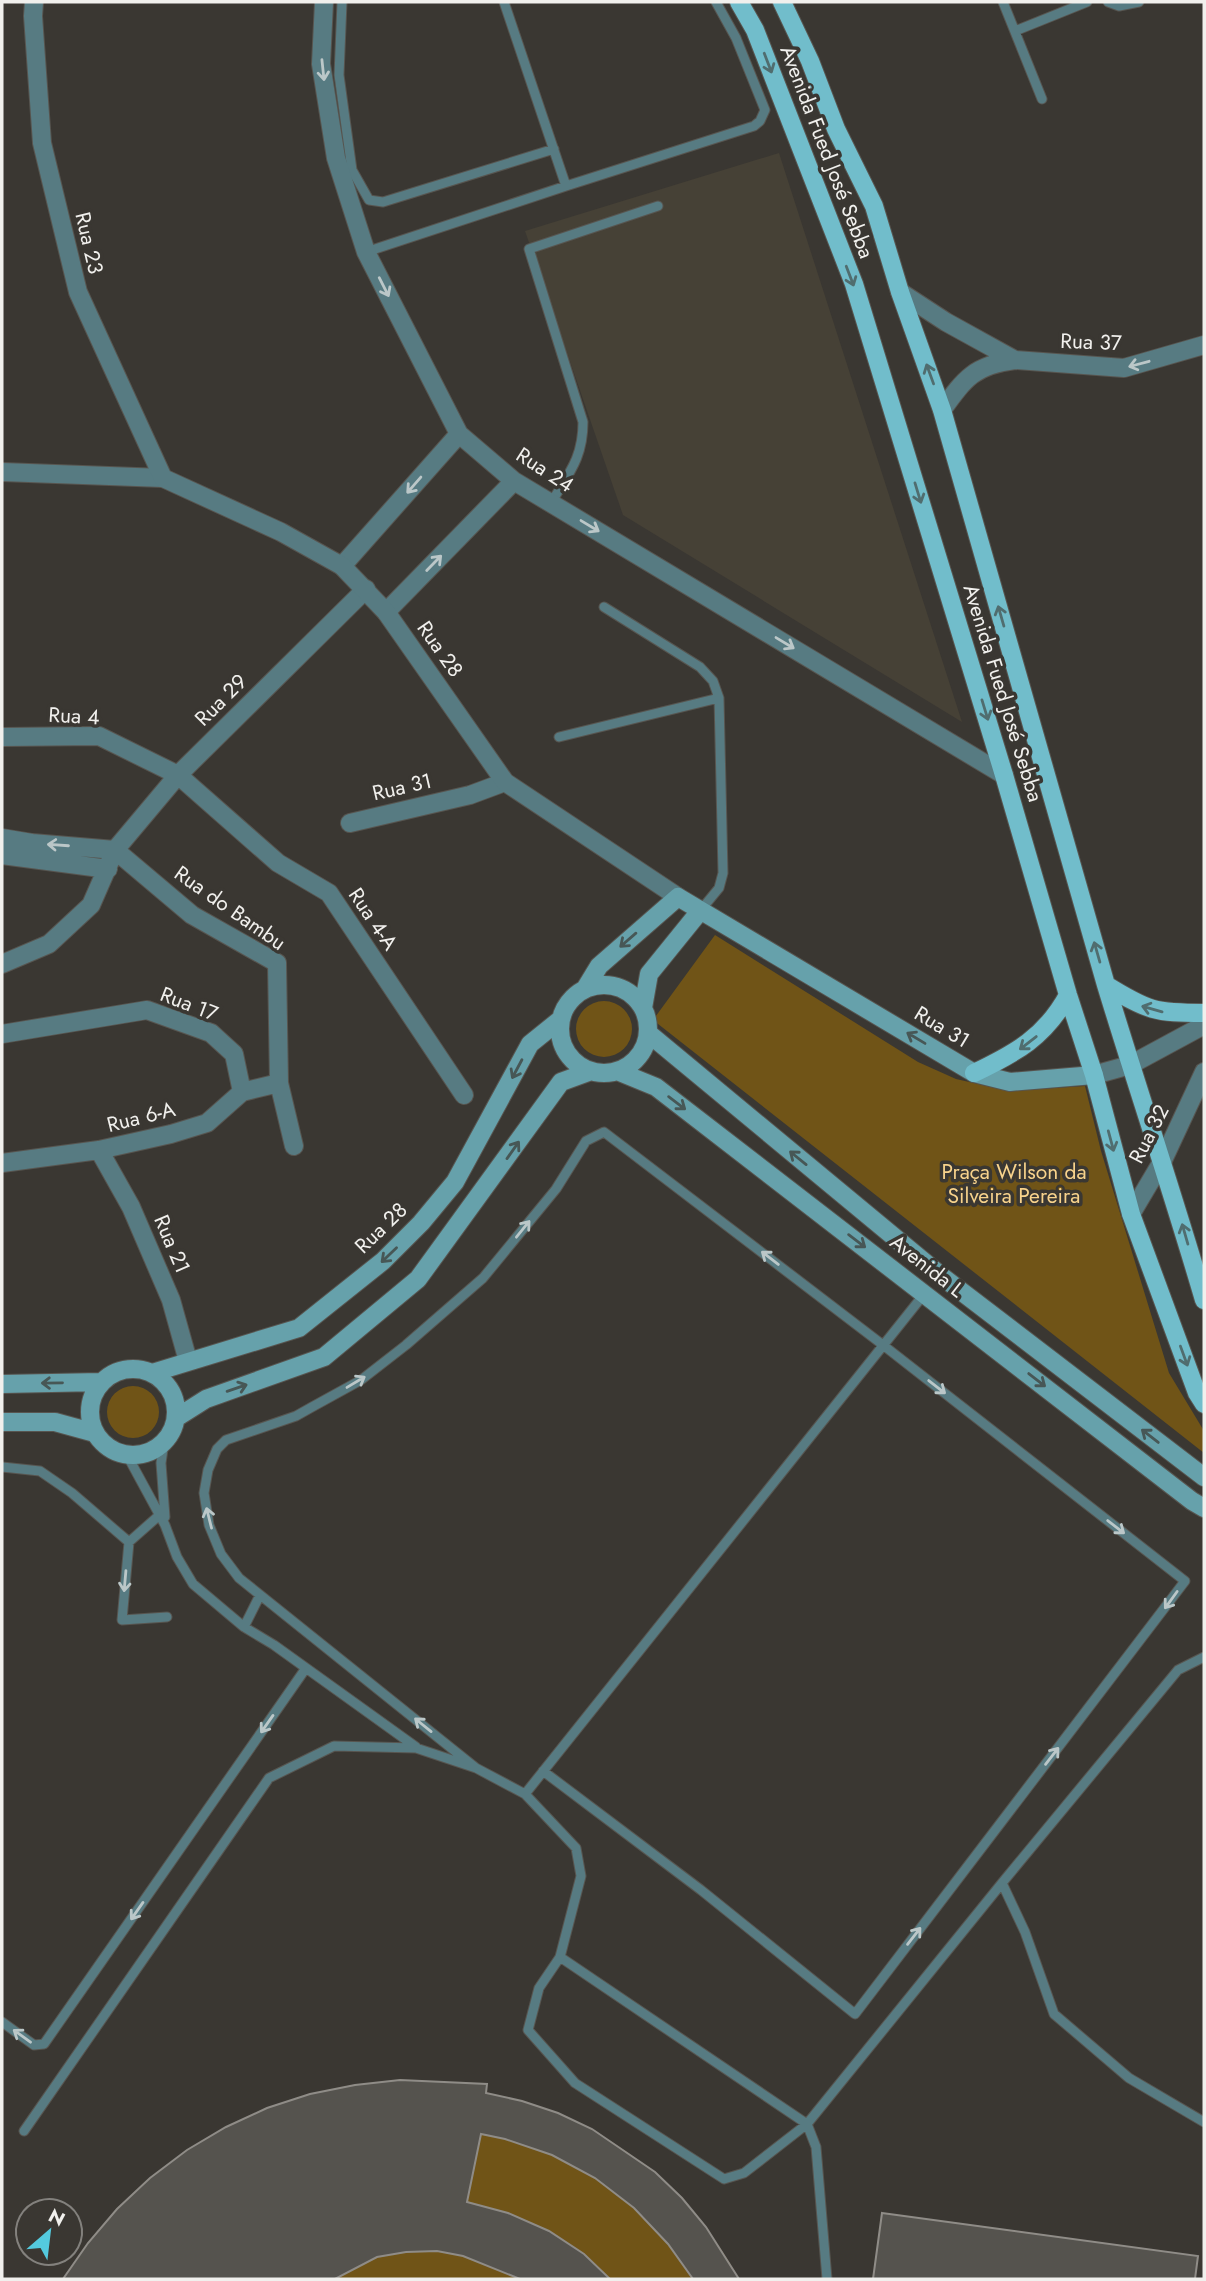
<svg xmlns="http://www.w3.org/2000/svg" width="1206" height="2281" font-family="Jost,sans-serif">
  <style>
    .built { fill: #464136 }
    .green { fill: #705417 }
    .building { fill: #55534e; stroke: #8f8c87; stroke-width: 2 }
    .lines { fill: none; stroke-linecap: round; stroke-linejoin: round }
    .service-casing { stroke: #575550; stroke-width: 11 }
    .minor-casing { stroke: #575550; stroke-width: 20 }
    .tertiary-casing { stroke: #575550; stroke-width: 20 }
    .secondary-casing { stroke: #575550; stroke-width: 20 }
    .primary-casing { stroke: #575550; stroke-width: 20 }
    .service { stroke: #577b82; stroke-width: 9 }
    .minor { stroke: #577b82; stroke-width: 18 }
    .tertiary { stroke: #577b82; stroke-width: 18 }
    .secondary { stroke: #66a1ab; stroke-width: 18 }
    .primary { stroke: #71bdcb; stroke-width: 18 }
    .oneway { stroke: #506d6f }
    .oneway2 { stroke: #bbc7c8 }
    .oneway3 { stroke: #475756 }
    .labels { text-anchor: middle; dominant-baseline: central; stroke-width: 7; stroke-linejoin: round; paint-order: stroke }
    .street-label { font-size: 21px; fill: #f1f0ed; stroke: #3a3732 }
    .park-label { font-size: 21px; fill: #f8d38c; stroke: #3a3732 }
  </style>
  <rect width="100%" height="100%" fill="#3a3732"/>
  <!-- built -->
  <path class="built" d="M779,153l183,569 -339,-207 -98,-284z"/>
  <!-- green -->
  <path class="green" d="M715,935l203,127 38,17 53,12 76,-5 16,65 68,222 35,58v22l-551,-433z
    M576 1029a28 28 0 1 1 56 0a28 28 0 1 1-56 0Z
    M107 1412a26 26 0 1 1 52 0a26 26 0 1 1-52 0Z
    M400,2080l87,4 -1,9c110,20 200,89 253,186h-676c86,-125 186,-184 337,-199z"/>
  <!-- building -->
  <path class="building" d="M400,2080l87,4 -1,9 36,8 36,12 34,16 63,43 27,26 24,29 33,52h-46l-25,-35 -34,-36 -39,-30 -43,-23 -47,-16 -24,-5 -14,68 41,11 41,18 35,23 26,25h-90l-57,-23 -26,-5 -31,1 -29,5 -42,22h-272l25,-36 29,-34 33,-31 37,-28 39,-23 41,-19 43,-14 45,-9z
    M882,2213l316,43 -3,23h-322z"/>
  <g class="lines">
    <!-- service casing -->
    <g class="service-casing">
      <path id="service" d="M342,2l-3,73 13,95 17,30 14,2 171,-53
        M1003,2l39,97
        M1108,2l11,4 20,-4
        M1015,31l72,-29
        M566,186l188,-60 6,-5 5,-11 -29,-72 -20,-36
        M366,252l200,-66 -62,-184
        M551,503c18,-30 32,-45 32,-81l-54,-173 129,-43
        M604,607l96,60 13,14 6,17 4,175 -4,15 -19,23
        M559,737l160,-39
        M164,1442l-3,21 4,54
        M127,1455l38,70 12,32 16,27 51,43 30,18 142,102
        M2,1467l38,4 32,22 57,49
        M164,1511l-35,31 -7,78 45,-3
        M244,1627l16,-32
        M476,1768l-237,-190 -18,-24 -12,-29 -5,-32 4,-23 9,-21 9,-9 70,-24 16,-9 49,-27 45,-35 77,-67 73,-89 30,-48 18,-9 279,213 302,236 -330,433 -154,-124 -158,-119
        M525,1794l400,-501
        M1002,1883l23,49 29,82 75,64 75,44
        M560,1957l247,167 9,23 11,132
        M2,2022l32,23 10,-1 262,-376
        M24,2131l245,-353 65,-32 82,2 60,20 49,26 51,54 5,28 -21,81 -21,31 -11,42 47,53 149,96 20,-6 63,-49 195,-241 176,-213 26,-13"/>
    </g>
    <!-- minor casing -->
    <g class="minor-casing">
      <path id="minor" d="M324,2l-3,62 15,94 30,94 93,182 55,47 490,294
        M900,292l46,30 69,38 109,8 80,-23
        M942,410c23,-32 33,-45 73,-50
        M2,472l161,6
        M342,566l117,-132
        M386,612l128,-131
        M2,737l97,-1 79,39 100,88 51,30 135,202
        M350,823l120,-28 35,-13
        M2,838l30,5 83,7
        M115,850l77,65 85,48 2,120 15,63
        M2,855l106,14
        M2,964l47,-20 42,-39 24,-55 63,-75 188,-186
        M2,1034l145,-24 64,23 23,21 8,38
        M99,1150l32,57 40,93 17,61
        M2,1163l97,-13 72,-16 36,-11 35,-31 37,-9"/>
    </g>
    <!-- tertiary casing -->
    <g class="tertiary-casing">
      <path id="tertiary" d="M34,2l-1,14 9,127 36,149 85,186 118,54 61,34 44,46 119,170 173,115
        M1094,1075l36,-10 74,-40
        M1131,1214l32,-54 41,-88"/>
    </g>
    <!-- secondary casing -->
    <g class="secondary-casing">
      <path id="secondary" d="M560 1029a44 44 0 1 1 88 0a44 44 0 1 1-88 0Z
        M585,989l14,-23 79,-69 296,176 36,9 84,-7
        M643,1008l6,-34 51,-63
        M648,1033l292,242 264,202
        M617,1071l39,16 536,414 12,7
        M90 1412a43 43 0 1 1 86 0a43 43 0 1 1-86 0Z
        M152,1373l147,-45 84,-67 38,-38 34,-41 75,-138 31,-25
        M2,1384l99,-2
        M176,1418l30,-19 118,-42 94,-78 143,-197 30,-11
        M2,1422h53l40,11"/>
    </g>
    <!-- primary casing -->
    <g class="primary-casing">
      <path id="primary" d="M739,2l16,28 99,254 150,491 64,220 26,80 37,139 66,179 7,11
        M782,2l28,59 26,68 38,77 26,86 42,118 164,575c32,105 67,209 98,315
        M1106,985c42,26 49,28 98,28
        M974,1073c42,-20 71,-36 94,-78"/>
    </g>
    <!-- service -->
    <use href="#service" class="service"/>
    <!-- minor -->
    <use href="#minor" class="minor"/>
    <!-- tertiary -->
    <use href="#tertiary" class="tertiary"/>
    <!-- secondary -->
    <use href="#secondary" class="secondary"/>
    <!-- primary -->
    <use href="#primary" class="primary"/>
  </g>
  <!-- one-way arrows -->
  <defs><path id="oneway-shaft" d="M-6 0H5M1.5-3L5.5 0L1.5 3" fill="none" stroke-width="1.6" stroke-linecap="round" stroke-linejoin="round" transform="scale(1.75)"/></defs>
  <g class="oneway">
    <use href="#oneway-shaft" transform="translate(768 63) rotate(69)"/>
    <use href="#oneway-shaft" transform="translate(850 276) rotate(69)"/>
    <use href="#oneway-shaft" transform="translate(930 374) rotate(-110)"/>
    <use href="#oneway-shaft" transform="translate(918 493) rotate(73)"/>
    <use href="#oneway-shaft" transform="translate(1001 616) rotate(-106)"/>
    <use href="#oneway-shaft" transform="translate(985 710) rotate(73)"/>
    <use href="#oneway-shaft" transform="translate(1097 952) rotate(-106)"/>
    <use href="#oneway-shaft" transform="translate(1152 1009) rotate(-164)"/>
    <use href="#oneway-shaft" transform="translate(1028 1043) rotate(142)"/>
    <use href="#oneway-shaft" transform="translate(1111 1141) rotate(75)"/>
    <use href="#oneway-shaft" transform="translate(1185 1234) rotate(-106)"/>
    <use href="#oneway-shaft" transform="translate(1184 1356) rotate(70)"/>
  </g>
  <g class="oneway2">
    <use href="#oneway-shaft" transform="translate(323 70) rotate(84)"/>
    <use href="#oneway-shaft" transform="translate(384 287) rotate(63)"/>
    <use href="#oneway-shaft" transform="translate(1139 364) rotate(165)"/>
    <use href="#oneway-shaft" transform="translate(414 485) rotate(131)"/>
    <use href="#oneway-shaft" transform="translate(590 526) rotate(31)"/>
    <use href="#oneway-shaft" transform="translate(434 563) rotate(-46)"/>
    <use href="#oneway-shaft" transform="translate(785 643) rotate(31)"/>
    <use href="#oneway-shaft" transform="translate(58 845) rotate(-176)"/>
    <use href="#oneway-shaft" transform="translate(523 1229) rotate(-51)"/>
    <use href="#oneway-shaft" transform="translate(770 1258) rotate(-142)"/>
    <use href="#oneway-shaft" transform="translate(356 1382) rotate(-31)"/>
    <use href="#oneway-shaft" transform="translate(937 1387) rotate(38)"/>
    <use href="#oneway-shaft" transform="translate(209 1518) rotate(-104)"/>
    <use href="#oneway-shaft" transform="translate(1116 1527) rotate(38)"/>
    <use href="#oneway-shaft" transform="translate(125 1581) rotate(95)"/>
    <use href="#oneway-shaft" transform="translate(1171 1600) rotate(126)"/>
    <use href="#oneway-shaft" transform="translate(267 1724) rotate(125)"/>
    <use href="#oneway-shaft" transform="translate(423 1725) rotate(-141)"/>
    <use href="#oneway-shaft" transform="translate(1052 1756) rotate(-52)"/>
    <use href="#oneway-shaft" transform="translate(137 1911) rotate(125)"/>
    <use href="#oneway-shaft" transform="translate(914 1936) rotate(-52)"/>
    <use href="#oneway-shaft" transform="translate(22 2036) rotate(-144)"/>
  </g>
  <g class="oneway3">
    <use href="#oneway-shaft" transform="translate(628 940) rotate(139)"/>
    <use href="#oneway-shaft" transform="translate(916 1038) rotate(-149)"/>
    <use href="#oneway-shaft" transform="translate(517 1069) rotate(118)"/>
    <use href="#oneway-shaft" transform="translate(677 1103) rotate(37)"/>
    <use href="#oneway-shaft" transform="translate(513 1150) rotate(-55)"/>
    <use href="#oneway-shaft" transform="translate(798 1158) rotate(-141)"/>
    <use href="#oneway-shaft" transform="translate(857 1241) rotate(37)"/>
    <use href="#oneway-shaft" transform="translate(389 1255) rotate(136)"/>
    <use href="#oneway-shaft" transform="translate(1037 1380) rotate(38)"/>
    <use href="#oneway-shaft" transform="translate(52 1383) rotate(179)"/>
    <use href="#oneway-shaft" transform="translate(237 1388) rotate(-19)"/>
    <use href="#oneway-shaft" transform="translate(1150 1436) rotate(-142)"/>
  </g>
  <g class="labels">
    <!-- street labels -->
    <g class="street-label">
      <text transform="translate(827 152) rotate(69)">Avenida Fued José Sebba</text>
      <text transform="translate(89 243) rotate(77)">Rua 23</text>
      <text transform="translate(1091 342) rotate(2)">Rua 37</text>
      <text transform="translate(545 470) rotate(33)">Rua 24</text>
      <text transform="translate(440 649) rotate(55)">Rua 28</text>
      <text transform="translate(1003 693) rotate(73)">Avenida Fued José Sebba</text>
      <text transform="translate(221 700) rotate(-45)">Rua 29</text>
      <text transform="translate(74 716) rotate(3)">Rua 4</text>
      <text transform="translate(402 787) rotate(-13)">Rua 31</text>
      <text transform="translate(230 908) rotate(35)">Rua do Bambu</text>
      <text transform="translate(373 919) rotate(56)">Rua 4-A</text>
      <text transform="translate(189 1004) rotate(21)">Rua 17</text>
      <text transform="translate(942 1027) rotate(31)">Rua 31</text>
      <text transform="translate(141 1117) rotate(-14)">Rua 6-A</text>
      <text transform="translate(1149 1134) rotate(-63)">Rua 32</text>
      <text transform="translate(381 1228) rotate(-44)">Rua 28</text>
      <text transform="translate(172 1244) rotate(67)">Rua 21</text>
      <text transform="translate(927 1266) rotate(38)">Avenida L</text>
    </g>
    <!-- park labels -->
    <g class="park-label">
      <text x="1014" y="1172">Praça Wilson da<tspan x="1014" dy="24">Silveira Pereira</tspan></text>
    </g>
  </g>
  <!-- border -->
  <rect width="1206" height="2281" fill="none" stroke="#f1f0ed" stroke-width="7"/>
  <!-- north arrow -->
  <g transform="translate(49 2232) rotate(28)"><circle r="33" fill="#3a3732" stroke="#83817d" stroke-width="2"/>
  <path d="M0-5L12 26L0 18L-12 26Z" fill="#54cade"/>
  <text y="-10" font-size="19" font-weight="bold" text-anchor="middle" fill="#f1f0ed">N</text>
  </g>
</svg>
